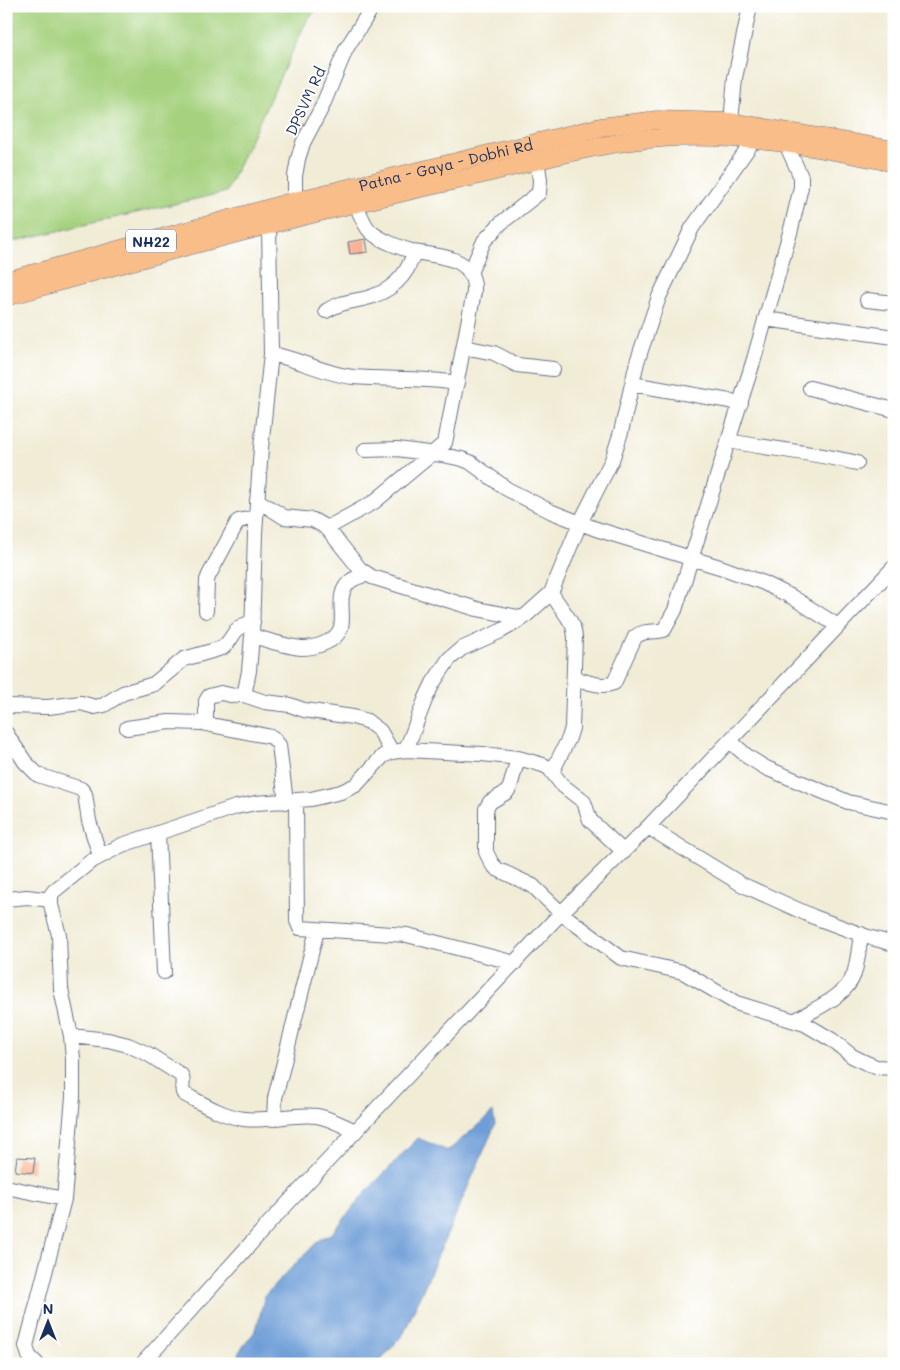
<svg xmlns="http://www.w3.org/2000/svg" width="900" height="1370" font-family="Mali,sans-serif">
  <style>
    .green { fill: #a6d27f; stroke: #60806e }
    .water { fill: #6e9ed7; stroke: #44669a }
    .building { fill: #fbaf91 }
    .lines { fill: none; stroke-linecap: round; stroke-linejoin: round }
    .minor-casing { stroke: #667188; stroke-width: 16 }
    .major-casing { stroke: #667188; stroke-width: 19 }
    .minor { stroke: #fff; stroke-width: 14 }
    .major { stroke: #f8bd89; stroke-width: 18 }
    .labels { text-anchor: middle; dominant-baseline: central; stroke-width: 4; stroke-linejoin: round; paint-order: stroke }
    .shield { fill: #fff; stroke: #5f6d8e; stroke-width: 1 }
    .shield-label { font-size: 14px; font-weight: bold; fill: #1b2f5e }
    .street-label { font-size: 15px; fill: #1b2f5e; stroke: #fff }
  </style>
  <rect width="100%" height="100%" fill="#fff"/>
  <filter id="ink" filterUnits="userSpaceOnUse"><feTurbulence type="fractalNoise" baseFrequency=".02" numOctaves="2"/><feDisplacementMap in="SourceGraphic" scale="10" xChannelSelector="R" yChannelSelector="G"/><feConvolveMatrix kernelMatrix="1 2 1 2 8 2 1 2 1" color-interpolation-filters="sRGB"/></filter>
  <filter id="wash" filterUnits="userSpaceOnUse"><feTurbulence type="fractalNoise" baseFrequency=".0096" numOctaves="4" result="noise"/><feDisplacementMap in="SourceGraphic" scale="20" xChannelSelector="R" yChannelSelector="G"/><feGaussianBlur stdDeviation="1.12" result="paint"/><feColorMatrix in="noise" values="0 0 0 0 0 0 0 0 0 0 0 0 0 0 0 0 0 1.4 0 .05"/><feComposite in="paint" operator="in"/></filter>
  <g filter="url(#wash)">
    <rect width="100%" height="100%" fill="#f1ecd6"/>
    <!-- green -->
    <path class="green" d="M6,6h316l-14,12 -82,174 -220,51z"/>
    <!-- water -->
    <path class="water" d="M493,1112l2,13 -91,208 -26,31h-143l4,-12 17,-22 9,-35 54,-55 13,-7 34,-41 52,-54 30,13z"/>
    <g id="blocks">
      <!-- building -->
      <path class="building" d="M366,239l2,13 -18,2 -2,-12z
        M17,1157l18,1 -2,15 -18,-2z"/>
    </g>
  </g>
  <g filter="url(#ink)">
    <use href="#blocks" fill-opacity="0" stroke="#667188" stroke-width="1"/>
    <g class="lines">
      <!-- minor casing -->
      <g class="minor-casing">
        <path id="minor" d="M731,122l4,-44 15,-72
          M295,210v-34l3,-17 5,-16 19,-36 24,-58 27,-43
          M470,273l14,-32 17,-18 38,-30 1,-13 -3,-21
          M867,300l27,3
          M326,311c12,-8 23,-9 37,-12 26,-6 44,-21 51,-47
          M765,319l129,18
          M464,347l30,6 23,12 36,4
          M271,354c28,5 54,20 82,23 35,3 70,0 104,6
          M632,384l109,19
          M810,388l84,22
          M729,441c43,8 86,12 128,22
          M365,450l32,-1 46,6 19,4 8,3 37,27 45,23 44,17 127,39 41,15 28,14 46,29
          M257,500l27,17 29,3 14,8 33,41 12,8 105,32 46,9
          M327,528l47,-26 71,-59 29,-151c2,-36 -34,-35 -59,-40 -12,-3 -36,-12 -45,-21 -7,-7 -10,-18 -14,-27
          M551,593l16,23 6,10 2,10 -3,92 -3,10 -17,34
          M206,611l1,-31 2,-5 29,-54 18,-4
          M252,636c16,4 34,11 50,12 7,0 16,-2 23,-5 34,-14 2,-45 27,-63 3,-2 10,-4 14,-5
          M574,678c13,4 27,10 40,5l21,-46c10,-8 18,-4 29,-7l11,-20 79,-251 37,-130 10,-42v-10l-15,-33
          M241,694l24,8 25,3 14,5 49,7 14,4 13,10 12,21
          M6,706l42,1 33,-4 14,4 9,-2 19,-12 31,-9 30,-25 38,-11c15,-11 7,-20 31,-26
          M206,724v-23l3,-5 12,-3 14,3 6,-2 4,-3 4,-20 3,-35 3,-103 6,-85 10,-94 -2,-129
          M127,728l42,-6 32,1 71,14 7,8 7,57
          M6,733l19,29 13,13 43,14 4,5 4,27 11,35
          M730,741l18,16 18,11 82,34 46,10
          M406,750l19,-50 8,-17 16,-24 12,-10 40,-18 22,-13 28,-25 29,-70 32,-63 9,-28 16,-70 22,-65 33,-69 62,-88
          M518,758l-8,29 -3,5 -17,10 -4,7v43l6,12 5,5 36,17 28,27 60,45 62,14 53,31 69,21 27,16 20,16 12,6 12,5 18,1
          M296,801l1,120 3,7 107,7 108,28
          M648,827l93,57 73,33 54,20 26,7
          M158,833l6,139
          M6,899l21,-2 24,3
          M796,1020c20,-12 50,-23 58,-46 4,-13 5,-27 7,-40
          M71,1036l37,4 20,5 20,9 33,21c4,6 -1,14 3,19 19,10 38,22 60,25 24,3 48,-6 73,-3 13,2 26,10 39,15
          M274,1119l1,-21 42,-168
          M6,1187l58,12
          M37,1364l-8,-8 -3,-10 38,-147 9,-102v-38l-2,-23 -10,-47 -2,-54 -8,-30v-10l3,-4 36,-29 32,-17 114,-38 20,-4 55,-4 30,-7 15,-7 27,-29 9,-4 14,-2 76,4 36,4 25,7 6,3 13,17 22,17 6,18 34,32
          M142,1364l129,-143 290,-308 87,-86 246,-260"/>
      </g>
      <!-- major casing -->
      <g class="major-casing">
        <g id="major">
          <path id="s1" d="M6,281l289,-80 306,-74 56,-7 74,2 163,28"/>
          <path d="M6,297c154,-45 308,-86 465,-120 59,-14 117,-32 178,-38 81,-8 166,7 245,24"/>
        </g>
      </g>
      <!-- minor -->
      <use href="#minor" class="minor"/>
      <!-- major -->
      <use href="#major" class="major"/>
    </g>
  </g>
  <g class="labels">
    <!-- shield labels -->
    <rect class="shield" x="126" y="229.5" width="50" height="23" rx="4"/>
    <g class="shield-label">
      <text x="151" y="241">NH22</text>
    </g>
    <!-- street labels -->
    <g class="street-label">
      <text transform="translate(305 101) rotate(-65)">DPSVM Rd</text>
      <text stroke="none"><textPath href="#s1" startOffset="455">Patna - Gaya - Dobhi Rd</textPath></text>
    </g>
  </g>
  <!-- margin -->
  <rect width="900" height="1370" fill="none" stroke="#fff" stroke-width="25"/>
  <!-- north arrow -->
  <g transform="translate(48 1322)" stroke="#ffffff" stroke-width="4" paint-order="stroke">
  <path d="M0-4L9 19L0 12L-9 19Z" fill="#1b2f5e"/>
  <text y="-8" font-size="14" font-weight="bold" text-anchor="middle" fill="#1b2f5e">N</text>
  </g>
</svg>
